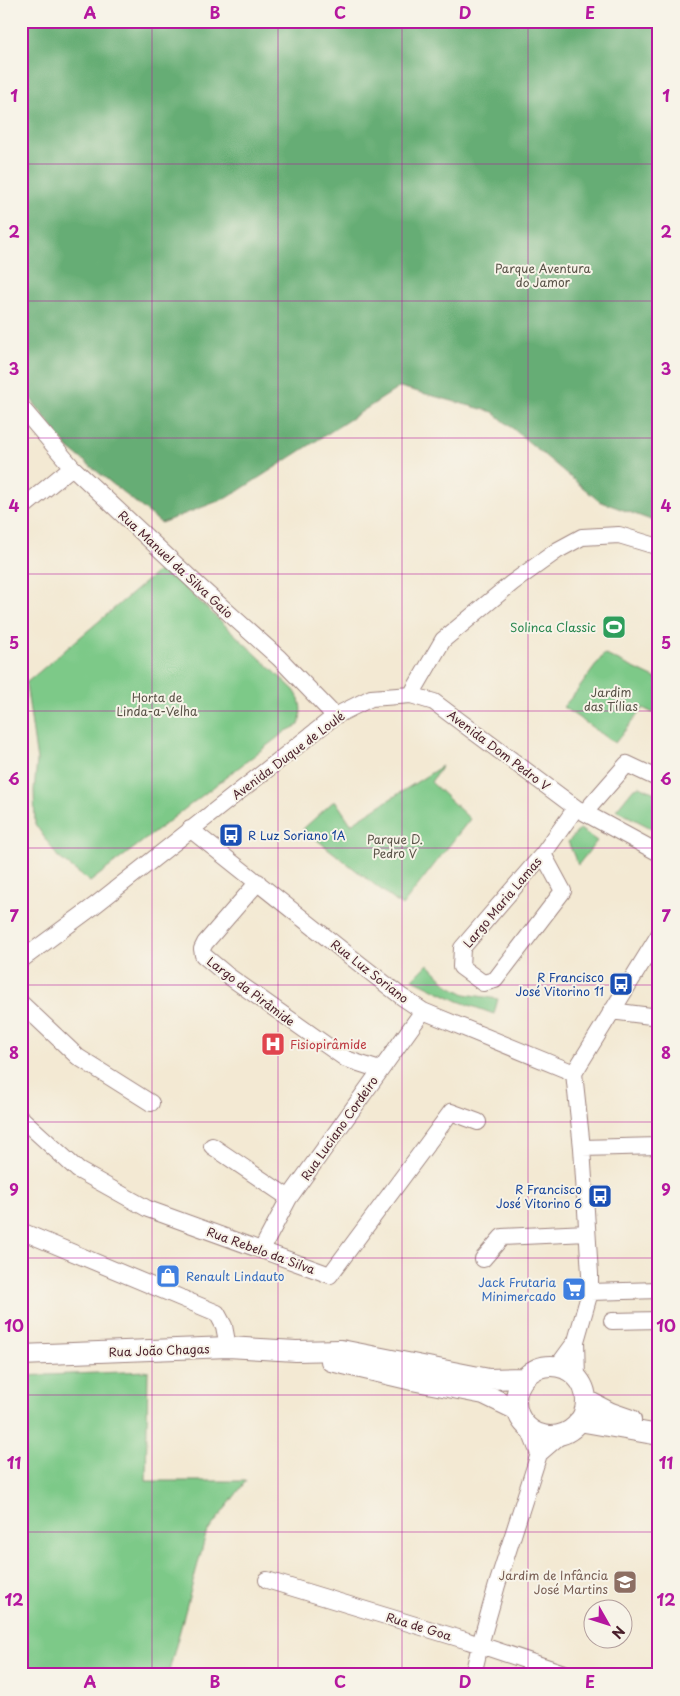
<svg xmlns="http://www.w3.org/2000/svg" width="680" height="1696" font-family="'Playpen Sans',sans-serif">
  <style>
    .green { fill: #7dc988; stroke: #64745a }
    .forest { fill: #66ad74; stroke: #586650 }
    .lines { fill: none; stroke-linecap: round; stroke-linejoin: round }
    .minor-casing { stroke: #9e847f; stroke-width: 18 }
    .tertiary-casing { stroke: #9e847f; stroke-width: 22 }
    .minor { stroke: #fff; stroke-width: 16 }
    .tertiary { stroke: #fff; stroke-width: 20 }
    .grid { fill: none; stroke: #b5179e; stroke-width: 1; stroke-opacity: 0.55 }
    .labels { text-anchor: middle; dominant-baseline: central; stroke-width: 4; stroke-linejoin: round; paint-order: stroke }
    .park-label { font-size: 12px; fill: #595247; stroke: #f7f3e8 }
    .street-label { font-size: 12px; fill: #4a1f2b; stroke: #f7f3e8 }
    .leisure-label { font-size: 12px; fill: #27864d; stroke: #f7f3e8; text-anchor: end }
    .transit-label { font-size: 12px; fill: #164399; stroke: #f7f3e8; text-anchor: end }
    .health-label { font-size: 12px; fill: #be3a42; stroke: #f7f3e8; text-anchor: start }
    .shop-label { font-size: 12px; fill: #366cbe; stroke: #f7f3e8; text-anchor: start }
    .education-label { font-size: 12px; fill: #785e54; stroke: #f7f3e8; text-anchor: end }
    .neatline { fill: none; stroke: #b5179e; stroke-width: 2 }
    .grid-label { font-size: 16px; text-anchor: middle; font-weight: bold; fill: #b5179e }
  </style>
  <rect width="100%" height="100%" fill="#f7f3e8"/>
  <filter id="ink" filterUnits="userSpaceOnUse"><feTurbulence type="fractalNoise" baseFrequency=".02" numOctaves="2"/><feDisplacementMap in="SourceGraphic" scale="10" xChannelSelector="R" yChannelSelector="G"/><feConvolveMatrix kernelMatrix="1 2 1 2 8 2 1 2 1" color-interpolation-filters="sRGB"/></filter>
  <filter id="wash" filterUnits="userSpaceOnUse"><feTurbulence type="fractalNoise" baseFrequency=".0096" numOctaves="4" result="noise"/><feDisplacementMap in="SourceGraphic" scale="20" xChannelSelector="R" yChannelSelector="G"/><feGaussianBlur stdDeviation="1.12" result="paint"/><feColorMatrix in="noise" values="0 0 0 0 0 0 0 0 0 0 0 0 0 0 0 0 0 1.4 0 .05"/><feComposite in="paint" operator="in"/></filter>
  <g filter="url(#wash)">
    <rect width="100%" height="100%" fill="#f3e9d3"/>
    <!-- green -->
    <path class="green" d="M163,567l131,123c8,11 8,22 5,35l-13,6 -196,151 -32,-25 -23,-33 -1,-34 3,-29 -11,-78z
      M604,654l55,26v36l-16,-8 -28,35 -52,-36 14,-16z
      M442,766l-11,16 39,37 -68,87 -99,-77 32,-29 16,24z
      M640,786l19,9v37l-43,-22 17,-21z
      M580,829l17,12 -19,24 -10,-23z
      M428,964l20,21 17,9 33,5 -4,15 -36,-13 -45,-22z
      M148,1371l-2,110h100l-40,53 -38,141h-147v-299z"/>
    <!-- forest -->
    <path class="forest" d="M21,21h638v502l-60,-22 -106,-89 -93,-25 -171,110 -68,26 -93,-75 -47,-62z"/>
  </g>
  <g filter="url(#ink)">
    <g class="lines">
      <!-- minor casing -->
      <g class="minor-casing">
        <path id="minor" d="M21,407l51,60 129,121 78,70 56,58
          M21,509l51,-42
          M411,695l32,-55 69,-57 46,-33 24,-13 37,-2 40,12
          M585,812l42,-48 32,15
          M190,829l171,136 41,32 21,14 151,62
          M543,854l20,37 -68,89 -12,3 -22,-16 1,-19 81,-94 33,-46
          M258,882l-53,61 -3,6 1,6 24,20 119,84 34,11
          M21,960l73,-54 241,-190 36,-18 40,-3 23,7 142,106 83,45
          M21,1003l57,54 73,46
          M611,1011l48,6
          M21,1118l57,52 70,39 182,66 121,-163 27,10
          M212,1146l77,52
          M582,1148l77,-2
          M21,1231l196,82 7,13 4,21
          M262,1249l27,-51 134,-187
          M483,1259l19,-22 85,-4
          M590,1292l69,-2
          M612,1321l47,-1
          M557,1367l19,-26
          M577,1378l-1,-37 14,-49v-18l-8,-126 -8,-75 85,-138
          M529,1429l10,25
          M267,1580l201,61 102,34
          M473,1675l7,-30 17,-60 42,-131 22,-19"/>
      </g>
      <!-- tertiary casing -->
      <g class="tertiary-casing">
        <path id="tertiary" d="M21,1355l207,-8 68,4 45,-1 148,29 35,-1
          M331,1361l81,19 72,14 33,16
          M516 1401a35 35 0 1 1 70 0a35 35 0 1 1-70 0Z
          M586,1400l25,13 20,7
          M579,1421l80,14"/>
      </g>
      <!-- minor -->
      <use href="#minor" class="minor"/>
      <!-- tertiary -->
      <use href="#tertiary" class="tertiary"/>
    </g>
  </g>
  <!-- grid -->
  <path class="grid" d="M152,21v1654M278,21v1654M402,21v1654M528,21v1654M21,164h638M21,301h638M21,438h638M21,574h638M21,711h638M21,848h638M21,985h638M21,1122h638M21,1258h638M21,1395h638M21,1532h638"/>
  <!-- icons -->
  <defs>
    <g id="stadium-square" transform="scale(1.25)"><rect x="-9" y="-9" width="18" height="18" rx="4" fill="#2e9e5b" stroke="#f7f3e8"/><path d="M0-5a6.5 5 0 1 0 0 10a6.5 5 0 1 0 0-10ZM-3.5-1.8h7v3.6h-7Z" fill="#fff"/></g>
    <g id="bus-square" transform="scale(1.25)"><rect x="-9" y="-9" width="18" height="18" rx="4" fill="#1a4fb4" stroke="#f7f3e8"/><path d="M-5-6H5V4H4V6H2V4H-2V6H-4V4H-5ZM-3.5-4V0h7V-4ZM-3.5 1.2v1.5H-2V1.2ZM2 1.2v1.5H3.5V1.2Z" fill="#fff"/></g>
    <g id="hospital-square" transform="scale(1.25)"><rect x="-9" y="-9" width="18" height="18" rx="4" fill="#e0444e" stroke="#f7f3e8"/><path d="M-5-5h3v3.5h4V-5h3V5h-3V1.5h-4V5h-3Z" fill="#fff"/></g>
    <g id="shop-square" transform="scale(1.25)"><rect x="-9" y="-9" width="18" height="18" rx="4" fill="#3f7fe0" stroke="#f7f3e8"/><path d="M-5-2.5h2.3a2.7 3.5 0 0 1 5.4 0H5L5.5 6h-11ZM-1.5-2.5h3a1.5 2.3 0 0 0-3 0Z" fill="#fff"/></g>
    <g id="supermarket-square" transform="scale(1.25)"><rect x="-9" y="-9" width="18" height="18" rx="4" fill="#3f7fe0" stroke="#f7f3e8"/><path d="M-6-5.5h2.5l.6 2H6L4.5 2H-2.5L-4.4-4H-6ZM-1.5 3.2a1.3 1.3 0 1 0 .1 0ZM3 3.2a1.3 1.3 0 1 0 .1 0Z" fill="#fff"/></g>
    <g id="school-square" transform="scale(1.25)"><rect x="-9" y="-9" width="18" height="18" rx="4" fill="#8d6e63" stroke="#f7f3e8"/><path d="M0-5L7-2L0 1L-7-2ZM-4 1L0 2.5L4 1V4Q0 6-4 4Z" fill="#fff"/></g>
  </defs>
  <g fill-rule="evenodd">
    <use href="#stadium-square" x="614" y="627"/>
    <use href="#bus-square" x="231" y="835"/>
    <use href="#bus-square" x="621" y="984"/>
    <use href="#hospital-square" x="273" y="1044"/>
    <use href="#bus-square" x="600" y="1196"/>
    <use href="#shop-square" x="168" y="1276"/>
    <use href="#supermarket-square" x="574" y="1289"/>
    <use href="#school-square" x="625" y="1582"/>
  </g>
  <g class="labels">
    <!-- park labels -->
    <g class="park-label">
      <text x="543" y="268">Parque Aventura<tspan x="543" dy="14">do Jamor</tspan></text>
      <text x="611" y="692">Jardim<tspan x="611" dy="14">das Tílias</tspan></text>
      <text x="157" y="697">Horta de<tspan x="157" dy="14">Linda-a-Velha</tspan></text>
      <text x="395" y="839">Parque D.<tspan x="395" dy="14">Pedro V</tspan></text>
    </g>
    <!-- street labels -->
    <g class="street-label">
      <text transform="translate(176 564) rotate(43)">Rua Manuel da Silva Gaio</text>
      <text transform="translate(499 750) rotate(37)">Avenida Dom Pedro V</text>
      <text transform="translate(288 755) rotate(-37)">Avenida Duque de Loulé</text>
      <text transform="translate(502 902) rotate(-50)">Largo Maria Lamas</text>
      <text transform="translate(370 971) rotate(38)">Rua Luz Soriano</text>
      <text transform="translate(251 991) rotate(37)">Largo da Pirâmide</text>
      <text transform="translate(339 1128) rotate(-55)">Rua Luciano Cordeiro</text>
      <text transform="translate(261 1250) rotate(20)">Rua Rebelo da Silva</text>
      <text transform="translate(159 1350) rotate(-2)">Rua João Chagas</text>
      <text transform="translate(419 1626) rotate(17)">Rua de Goa</text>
    </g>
    <!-- leisure labels -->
    <g class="leisure-label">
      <text x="596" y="627">Solinca Classic</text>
    </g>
    <!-- transit labels -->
    <g class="transit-label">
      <text x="248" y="835" text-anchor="start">R Luz Soriano 1A</text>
      <text x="604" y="977">R Francisco<tspan x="604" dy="14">José Vitorino 11</tspan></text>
      <text x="582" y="1189">R Francisco<tspan x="582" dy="14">José Vitorino 6</tspan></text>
    </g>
    <!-- health labels -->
    <g class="health-label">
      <text x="290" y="1044">Fisiopirâmide</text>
    </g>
    <!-- shop labels -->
    <g class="shop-label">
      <text x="186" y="1276">Renault Lindauto</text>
      <text x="556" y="1282" text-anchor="end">Jack Frutaria<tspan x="556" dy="14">Minimercado</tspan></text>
    </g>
    <!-- education labels -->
    <g class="education-label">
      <text x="608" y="1575">Jardim de Infância<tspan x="608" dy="14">José Martins</tspan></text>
    </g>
  </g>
  <!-- margin -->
  <rect width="680" height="1696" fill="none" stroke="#f7f3e8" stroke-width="55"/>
  <!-- north arrow -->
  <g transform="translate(608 1624) rotate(129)"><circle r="24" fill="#f7f3e8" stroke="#b29e9c"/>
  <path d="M0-4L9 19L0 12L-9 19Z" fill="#b5179e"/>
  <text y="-8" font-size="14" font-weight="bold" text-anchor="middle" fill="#4a1f2b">N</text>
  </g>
  <rect x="28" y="28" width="624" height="1640" class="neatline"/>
  <g class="grid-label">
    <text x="90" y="19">A</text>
    <text x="215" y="19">B</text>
    <text x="340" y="19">C</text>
    <text x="465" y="19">D</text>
    <text x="590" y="19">E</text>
    <text x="14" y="102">1</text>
    <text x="666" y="102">1</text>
    <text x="14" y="238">2</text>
    <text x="666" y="238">2</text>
    <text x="14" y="375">3</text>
    <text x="666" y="375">3</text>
    <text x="14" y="512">4</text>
    <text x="666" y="512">4</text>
    <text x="14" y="649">5</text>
    <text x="666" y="649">5</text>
    <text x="14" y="785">6</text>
    <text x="666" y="785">6</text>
    <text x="14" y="922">7</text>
    <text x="666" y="922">7</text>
    <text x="14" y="1059">8</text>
    <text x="666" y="1059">8</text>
    <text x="14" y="1196">9</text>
    <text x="666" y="1196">9</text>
    <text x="14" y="1332">10</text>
    <text x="666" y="1332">10</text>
    <text x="14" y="1469">11</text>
    <text x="666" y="1469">11</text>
    <text x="14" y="1606">12</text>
    <text x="666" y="1606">12</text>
    <text x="90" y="1688">A</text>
    <text x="215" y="1688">B</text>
    <text x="340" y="1688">C</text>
    <text x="465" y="1688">D</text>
    <text x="590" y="1688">E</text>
  </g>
</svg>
